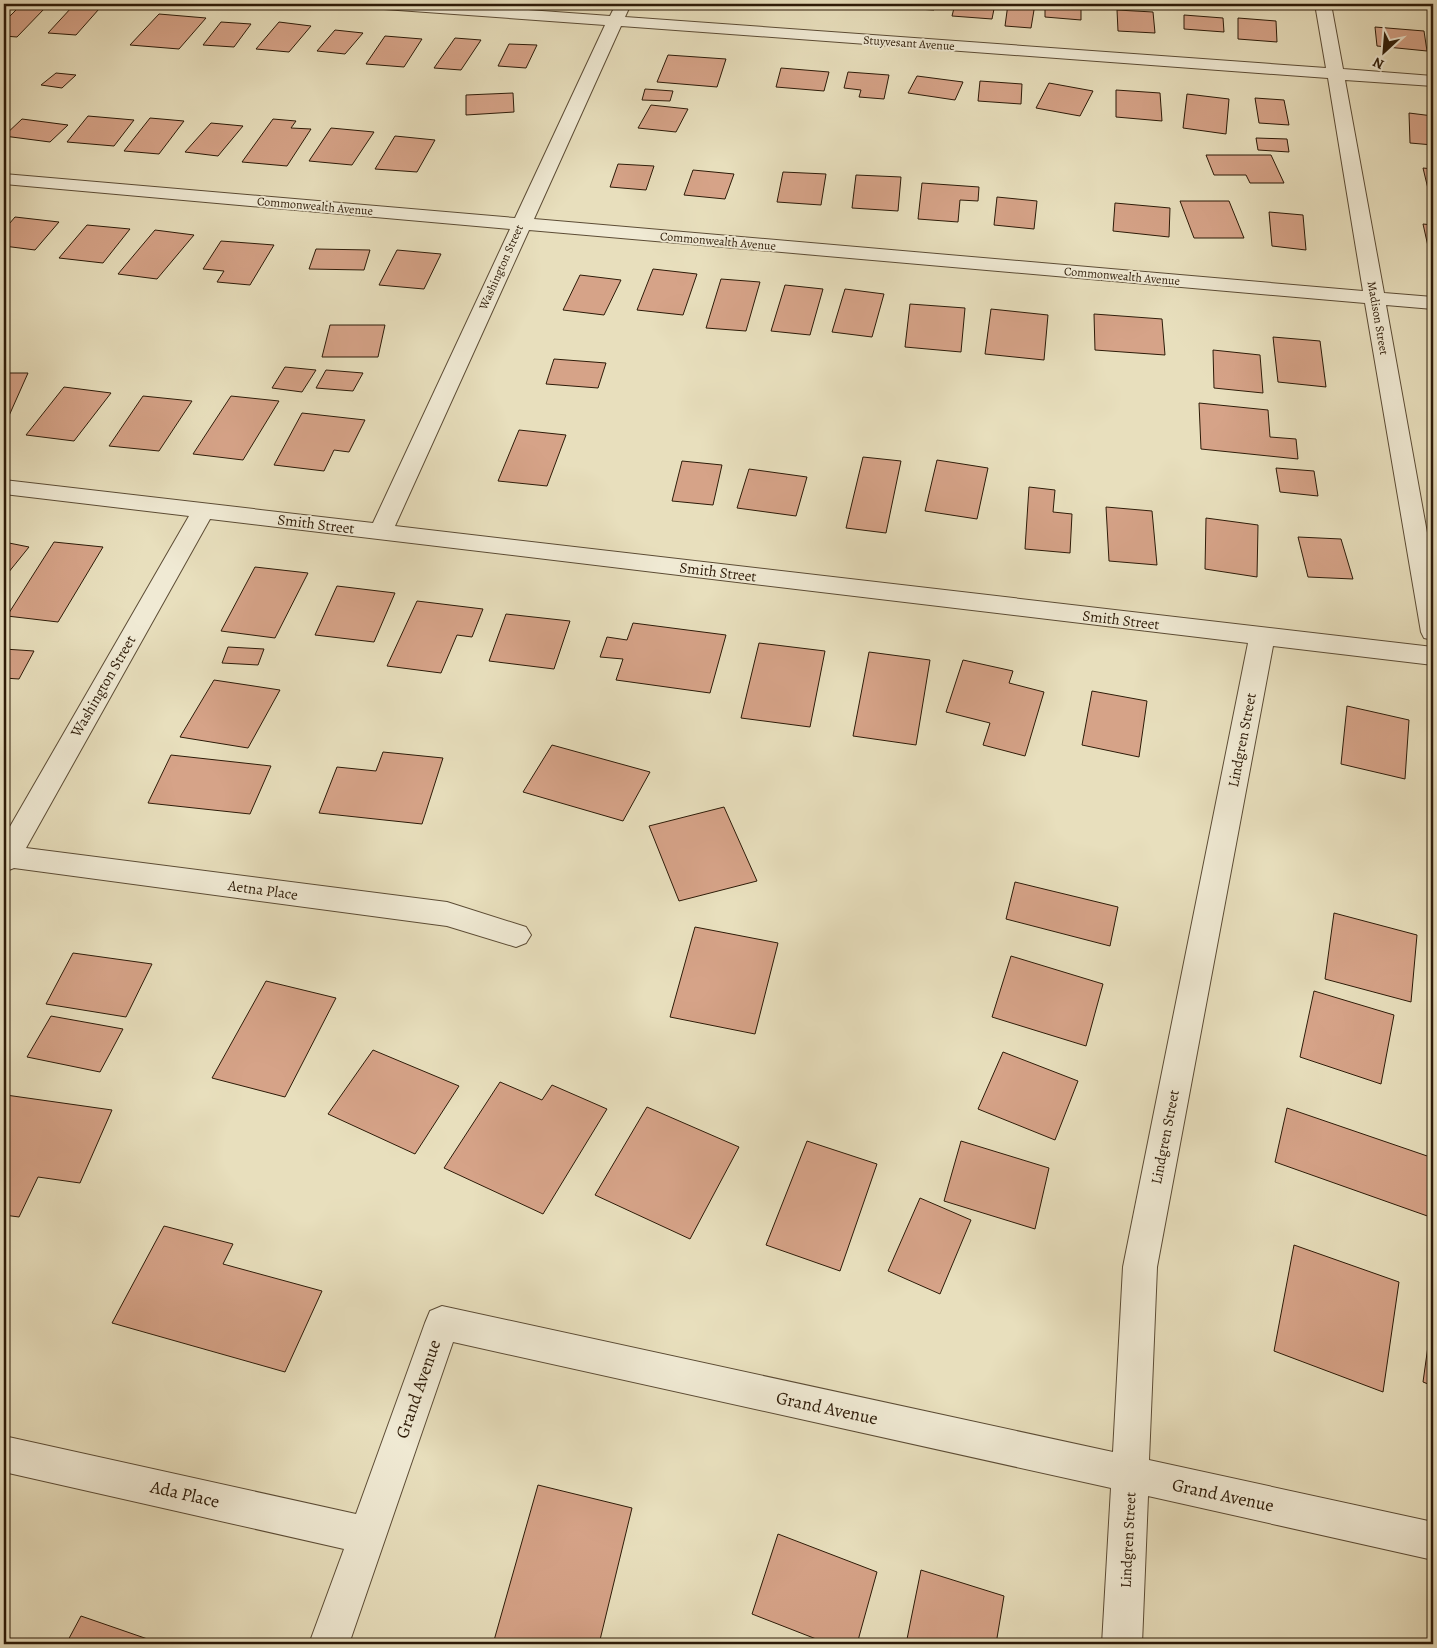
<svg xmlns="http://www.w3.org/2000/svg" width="1437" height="1648" font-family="Alegreya,serif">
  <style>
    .building { fill: #d6a388; stroke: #2d1b08 }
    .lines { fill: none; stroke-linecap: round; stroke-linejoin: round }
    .minor-casing { stroke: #5c4c35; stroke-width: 2 }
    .minor { fill: #f0ead4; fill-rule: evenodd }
    .labels { text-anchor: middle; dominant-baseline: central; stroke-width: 4; stroke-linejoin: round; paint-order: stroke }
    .far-street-label { font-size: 12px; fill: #2d1b08; stroke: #f0ead4 }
    .street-label { font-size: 15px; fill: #2d1b08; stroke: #f0ead4 }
    .near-street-label { font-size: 18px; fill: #2d1b08; stroke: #f0ead4 }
  </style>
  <rect width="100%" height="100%" fill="#e8dfbd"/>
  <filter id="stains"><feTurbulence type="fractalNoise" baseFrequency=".004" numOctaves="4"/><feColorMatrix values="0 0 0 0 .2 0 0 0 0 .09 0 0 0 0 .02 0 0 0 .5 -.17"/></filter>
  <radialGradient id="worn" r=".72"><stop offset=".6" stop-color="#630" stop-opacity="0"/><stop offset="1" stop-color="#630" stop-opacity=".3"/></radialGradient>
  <!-- building -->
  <path class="building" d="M813,4h45l-1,3z
    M900,4h35l-1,6 -35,-2z
    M955,4h40l-3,15 -40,-3z
    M1008,4h27l-4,24 -26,-2z
    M1045,4h36v16l-36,-3z
    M19,7l26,1 -28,29 -13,-1v-14z
    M72,7l27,2 -23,26 -28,-2z
    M1117,10l36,2 2,21 -37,-2z
    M159,14l47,4 -27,31 -49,-4z
    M1184,15l39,3 1,14 -40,-3z
    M1238,18l38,3 1,21 -39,-3z
    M221,22l30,2 -17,23 -31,-2z
    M279,22l32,4 -22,26 -33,-3z
    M1375,27l49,4 3,20 -50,-5z
    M335,30l28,3 -18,21 -28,-3z
    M385,36l37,3 -18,28 -38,-3z
    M455,38l26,2 -20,30 -27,-2z
    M509,44l28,1 -11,23 -28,-2z
    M668,55l58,4 -9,28 -60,-5z
    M781,68l48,4 -5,19 -48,-4z
    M848,72l41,3 -5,24 -25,-2 2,-7 -17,-2z
    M56,73l20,2 -14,13 -21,-3z
    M917,76l46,6 -8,18 -47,-7z
    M980,81l42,3 -1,20 -43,-3z
    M1049,83l44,8 -13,25 -44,-8z
    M645,89l28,2 -3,10 -28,-1z
    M1116,90l44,3 2,28 -46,-4z
    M513,93l1,19 -48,3v-20z
    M1187,94l42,5 -3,35 -43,-6z
    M1255,98l29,2 5,25 -30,-2z
    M651,105l37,4 -12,23 -38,-4z
    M1409,113l24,3v29l-23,-2z
    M88,116l46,4 -20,26 -47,-4z
    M150,118l34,3 -25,33 -35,-3z
    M22,119l46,6 -18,17 -46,-6z
    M273,119l23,2 -5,7 20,1 -24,37 -45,-4z
    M211,123l32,3 -25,30 -33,-4z
    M331,128l43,4 -22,33 -43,-4z
    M395,136l40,4 -18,32 -42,-3z
    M1256,138l31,1 2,13 -31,-2z
    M1206,155h65l13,28h-34l-4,-8h-32z
    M618,164l36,2 -8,24 -36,-3z
    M1423,168l10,1v24h-4z
    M693,170l41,4 -9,25 -41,-4z
    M783,172l43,2 -5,31 -44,-3z
    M856,175l45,2 -3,34 -46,-3z
    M922,183l57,4 -1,14 -18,-1 -2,22 -40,-3z
    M997,197l40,4 -3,28 -40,-4z
    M1180,201h49l15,37h-50z
    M1115,203l55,5 -1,29 -56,-6z
    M1269,212l34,3 3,35 -34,-4z
    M15,217l44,5 -24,28 -31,-4v-16z
    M1423,224l10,1v39h-1z
    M87,225l43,4 -27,34 -44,-5z
    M155,230l39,5 -37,44 -39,-5z
    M221,241l53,4 -24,40 -33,-3 7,-11 -21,-2z
    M316,249l54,1 -6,20 -55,-1z
    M397,250l44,4 -17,35 -45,-4z
    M653,269l44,5 -14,41 -46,-5z
    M580,275l41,5 -17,35 -41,-5z
    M721,279l39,3 -14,49 -40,-3z
    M785,285l38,4 -13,46 -39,-4z
    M845,289l39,5 -12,43 -40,-5z
    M910,304l55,4 -4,44 -56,-5z
    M991,309l57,6 -4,45 -59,-6z
    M1094,314l68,5 3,36 -70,-5z
    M330,325h55l-7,32h-56z
    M1273,337l47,4 6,46 -48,-5z
    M1213,350l47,5 3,38 -49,-5z
    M554,359l52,4 -8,25 -52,-4z
    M285,367l31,3 -14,22 -30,-4z
    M326,370l37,3 -10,18 -37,-3z
    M4,373h24l-24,54z
    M64,387l47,6 -37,48 -48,-6z
    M143,396l49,5 -33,50 -50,-5z
    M231,396l48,5 -36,59 -50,-6z
    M1199,403l69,7 2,27 26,2 2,20 -97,-10z
    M302,413l63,7 -16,32 -15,-2 -10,21 -50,-6z
    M519,430l47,5 -19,51 -49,-5z
    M863,457l38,4 -15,72 -40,-5z
    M937,460l51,8 -11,51 -52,-8z
    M682,461l40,4 -9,40 -41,-4z
    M1276,468l38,3 4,25 -38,-4z
    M749,469l58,8 -11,39 -59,-8z
    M1029,487l26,3 -2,22 19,2 -2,39 -45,-4z
    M1106,507l46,4 5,54 -48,-4z
    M1206,518l52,7 -1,52 -52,-8z
    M1298,537l43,2 12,40 -45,-2z
    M4,542l25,5 -25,31z
    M54,542l49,5 -45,75 -51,-6z
    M255,567l53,6 -33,65 -54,-7z
    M337,586l58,7 -21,49 -59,-7z
    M417,601l66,8 -11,28 -15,-2 -16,38 -54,-7z
    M506,614l64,7 -16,48 -65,-8z
    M633,623l93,12 -16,58 -94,-13 7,-21 -23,-2 7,-20 20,3z
    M759,643l66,8 -15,76 -69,-9z
    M228,647l36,2 -6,16 -36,-2z
    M4,649l30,2 -15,28 -15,-1z
    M869,652l61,8 -14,85 -63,-9z
    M963,660l50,11 -4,12 35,9 -19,64 -42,-11 7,-22 -44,-11z
    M214,680l66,10 -32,58 -68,-11z
    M1092,691l55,10 -8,56 -57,-12z
    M1347,706l62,14 -4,59 -64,-15z
    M552,745l98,27 -27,49 -100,-29z
    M383,752l60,6 -21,66 -103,-11 18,-46 39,4z
    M171,755l100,11 -21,48 -102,-11z
    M724,807l33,74 -78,20 -30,-75z
    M1015,882l103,25 -8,39 -104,-27z
    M1334,913l83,22 -6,67 -86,-23z
    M695,927l83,16 -23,91 -85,-17z
    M73,953l79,11 -26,53 -80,-13z
    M1011,956l92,28 -17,62 -94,-29z
    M266,981l70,17 -51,99 -73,-19z
    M1314,991l80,24 -13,69 -81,-27z
    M51,1016l72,13 -23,43 -73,-15z
    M373,1050l86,36 -44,68 -87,-40z
    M1003,1052l75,29 -23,59 -77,-31z
    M500,1082l42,18 10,-15 55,24 -64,105 -99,-46z
    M6,1095l106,15 -32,73 -42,-6 -19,40 -15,-2v-115z
    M647,1107l92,40 -49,92 -95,-44z
    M1287,1108l146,50v60l-158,-56z
    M807,1141l70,23 -37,107 -74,-26z
    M961,1141l88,27 -14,61 -91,-28z
    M920,1198l51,22 -31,74 -52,-23z
    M164,1226l69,18 -10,20 99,27 -37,81 -173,-49z
    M1294,1245l105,37 -16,110 -109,-41z
    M1433,1310v76l-10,-4z
    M538,1485l94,23 -33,136h-106z
    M778,1534l99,38 -20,72h-28l-77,-30z
    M921,1570l83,26 -8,48h-90z
    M81,1616l81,28h-96z"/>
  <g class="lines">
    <!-- minor casing -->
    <g class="minor-casing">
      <path id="minor" d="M376,4h69l165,12 6,-12h12l2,2 -5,11 701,51 -11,-64h16l12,65 90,7v10l-88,-6 39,213 49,4v12l-47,-4 47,261v74l-9,-2 -3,-6 -56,-329 -836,-73 -134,296 1038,121v18l-160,-19 -116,621 -8,193 284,62v38l-285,-64 -6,148h-40l9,-156 -658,-146 -104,302h-40l35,-95 -340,-77v-36l352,78 69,-191 5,-12 12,-5 671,146 10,-185 125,-624 -1038,-124 -184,329 421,54 79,25 5,8 -5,8 -10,4 -69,-21 -433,-58 -10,4v-35l185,-321 -185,-22v-14l369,43 137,-294 -506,-45v-10l511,44 90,-193 -221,-16 -6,-2zM621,26l707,52 35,213 -829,-72z"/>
    </g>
    <!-- minor -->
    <use href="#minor" class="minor"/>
  </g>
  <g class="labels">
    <!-- far-street labels -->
    <g class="far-street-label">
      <text transform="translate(909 43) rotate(4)">Stuyvesant Avenue</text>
      <text transform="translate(315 206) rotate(5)">Commonwealth Avenue</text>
      <text transform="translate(718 241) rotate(5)">Commonwealth Avenue</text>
      <text transform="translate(501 267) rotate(-66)">Washington Street</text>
      <text transform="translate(1122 276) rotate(5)">Commonwealth Avenue</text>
      <text transform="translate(1378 318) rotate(80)">Madison Street</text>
    </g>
    <!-- street labels -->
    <g class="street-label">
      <text transform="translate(316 524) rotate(7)">Smith Street</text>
      <text transform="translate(718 572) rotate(7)">Smith Street</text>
      <text transform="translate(1121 620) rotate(7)">Smith Street</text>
      <text transform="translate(103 686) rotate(-60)">Washington Street</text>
      <text transform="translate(1242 740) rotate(-79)">Lindgren Street</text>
      <text transform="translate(263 890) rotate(8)">Aetna Place</text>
      <text transform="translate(1165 1137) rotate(-79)">Lindgren Street</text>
      <text transform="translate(1128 1540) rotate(-87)">Lindgren Street</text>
    </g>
    <!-- near-street labels -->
    <g class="near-street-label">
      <text transform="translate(418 1389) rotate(-71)">Grand Avenue</text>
      <text transform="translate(827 1408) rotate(12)">Grand Avenue</text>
      <text transform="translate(185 1494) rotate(13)">Ada Place</text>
      <text transform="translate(1223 1495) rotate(12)">Grand Avenue</text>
    </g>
  </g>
  <!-- margin -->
  <rect width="1437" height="1648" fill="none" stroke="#e8dfbd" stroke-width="20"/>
  <rect x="5" y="5" width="1427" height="1638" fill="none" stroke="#2d1b08" stroke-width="2.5"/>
  <rect x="10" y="10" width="1417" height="1628" fill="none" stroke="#2d1b08"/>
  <!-- north arrow -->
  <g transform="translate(1384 52) rotate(206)" stroke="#f0ead4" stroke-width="4" paint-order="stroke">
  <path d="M0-4L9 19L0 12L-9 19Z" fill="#2d1b08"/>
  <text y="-8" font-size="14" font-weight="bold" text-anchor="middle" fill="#2d1b08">N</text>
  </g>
  <rect width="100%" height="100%" filter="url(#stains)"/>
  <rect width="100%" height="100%" fill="url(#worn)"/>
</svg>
